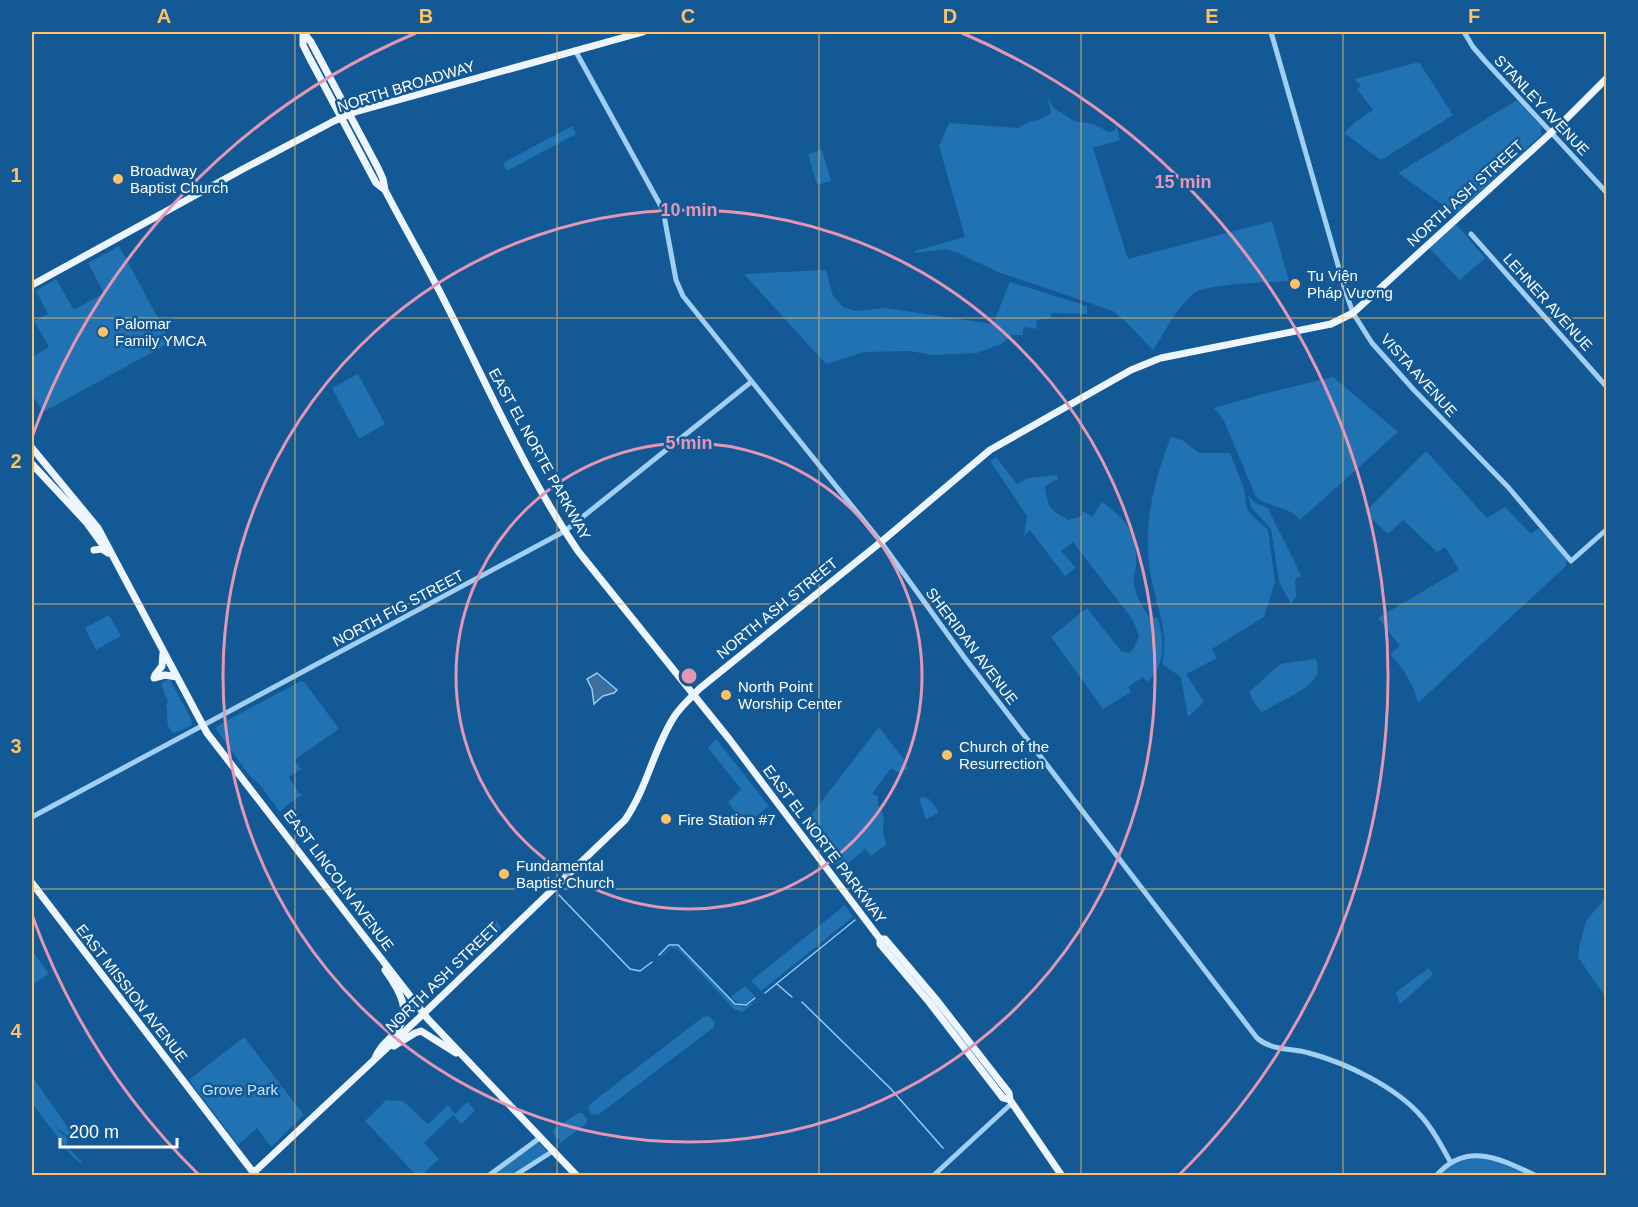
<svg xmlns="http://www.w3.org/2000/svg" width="1638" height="1207" font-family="Helvetica,sans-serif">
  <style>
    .green { fill: #2072b2 }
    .water { fill: #3c6f9a; stroke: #92ccf6; stroke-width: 1.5 }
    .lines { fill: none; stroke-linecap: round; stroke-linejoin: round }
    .stream { stroke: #92ccf6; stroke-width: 1.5 }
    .minor { stroke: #a1cff3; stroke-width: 5 }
    .major { stroke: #edf6ff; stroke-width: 7 }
    .grid { fill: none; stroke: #ffc163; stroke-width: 1.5; stroke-opacity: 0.55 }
    .ring { fill: none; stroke: #e497b5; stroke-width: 3 }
    .poi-dot { fill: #ffc163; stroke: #125995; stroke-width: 2 }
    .labels { text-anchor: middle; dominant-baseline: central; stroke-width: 5; stroke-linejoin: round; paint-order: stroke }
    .street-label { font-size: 15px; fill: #fff; stroke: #125995 }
    .poi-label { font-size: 15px; fill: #fff; stroke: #125995; text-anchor: start }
    .park-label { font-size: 15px; fill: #c8e6fd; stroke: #125995 }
    .centre { fill: #e497b5; stroke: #125995; stroke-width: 3 }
    .ring-label { font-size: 18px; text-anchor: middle; font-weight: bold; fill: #e497b5; stroke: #125995; stroke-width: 5; stroke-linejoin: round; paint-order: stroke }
    .neatline { fill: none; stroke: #ffc163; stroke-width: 2 }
    .grid-label { font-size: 20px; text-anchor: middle; font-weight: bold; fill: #ffc163 }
  </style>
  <rect width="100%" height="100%" fill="#125995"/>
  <!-- green -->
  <path class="green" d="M1419,62l34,53 -72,45 -37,-27 11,-11 18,-12 -16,-21 4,-3 -6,-7z
    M1048,98l6,10 20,13 19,3 16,8 6,-2 1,-6 4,16 -27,8 35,111 144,-38 17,60c-20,2 -82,2 -96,13 -17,14 -28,38 -40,56l-28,-29 -12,-10 -115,-39 -40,-19 -12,-4 -31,4v-2l50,-14 -26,-91 10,-23 69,5c10,-8 24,-7 33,-15z
    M1517,100l24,26v9l-84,78h-3l-56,-40z
    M572,126l4,8 -69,37 -4,-8z
    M822,150l9,31 -14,4 -9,-31z
    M1455,225h2l28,33 -25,22 -31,-32z
    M119,246l52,96 -128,70 -11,-18v-37l17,-10 -15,-26 14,-7 -12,-23 20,-12 18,31 30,-17 -16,-30z
    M826,270l7,26 10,11 12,4 30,-3 108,16 17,-42 77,24v8l-36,-1v5l-14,2 -1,9 -11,-2 -2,3v5h-11l-11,9 -24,9 -44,2 -24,-4 -45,1 -38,12 -82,-90z
    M358,374l27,50 -26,15 -27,-51z
    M1333,377l65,55 -98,88c-10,-14 -31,-12 -44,-23l-32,-76 -10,-13 49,-14z
    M1171,437l11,3 17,13h31l14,36 2,16 3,7 19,18 7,52 -11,35 -52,32 5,9 -31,16 18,28 -16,15 -7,-40 -19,-13c8,-29 -6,-58 -11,-87 -9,-49 2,-94 20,-140z
    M1426,451l61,67 18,-11 26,27 8,-6 27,30v8l-148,137c-5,-21 -14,-33 -28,-49l10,-8 -22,-28 81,-48 -14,-23 -8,5 -34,-32 -15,14 -23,-22z
    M996,457l21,27 11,-6 29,-3 1,4 -13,7c3,22 4,23 23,34l14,-4 1,-5 9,6 10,-15c25,19 35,29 34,62 0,6 -3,13 -2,19 1,13 9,23 15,34l9,1c6,23 9,46 -11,64l-4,-5 -15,10 3,5 -28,17 -52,-72 36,-29 34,43 8,2 4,-4 6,-12 -6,-17 -60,-78 -12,9 15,17 -11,8 -35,-46 -6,6 3,-20 -37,-55z
    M1248,495l6,7 14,6c10,23 23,44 33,68l-6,3 1,18 -5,7 -12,-22 -8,-53 -20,-22z
    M109,615l12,21 -25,14 -11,-22z
    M1316,659c1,5 3,10 1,15 -6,16 -41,29 -55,38l-8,-9 -5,-11 31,-28z
    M169,678l23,43 -1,5 -17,7c-10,-6 -5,-18 -8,-29l2,-2 -7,-18z
    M301,681l4,2 34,46 -45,31 7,9 -12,8 2,4 -1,1 3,1 2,5 3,2 -1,1 5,4 -15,10 -7,7 -19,-26 -12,-11 -33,-46 1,-3z
    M879,727l26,34 -1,2 4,5 -8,6 -9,-6 -19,26 6,2c-1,13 3,10 5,19 3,13 -4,12 4,29l-16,12 -7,-8 -1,3 -16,13 6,7 -8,6 -41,-53z
    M716,739l53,67 -24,19 -17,-23 13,-13 -33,-41z
    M923,797l6,2 10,13 -13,8 -7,-22z
    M1606,893v105l-28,-41 1,-10 7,-26 16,-19z
    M845,905l8,12 -92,74 -10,-10z
    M494,918l6,8v5l-15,14 -7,-10 15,-12 -1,-3z
    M673,946l8,3 54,56 9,2 14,-7 -16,12 -8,-3 -56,-60 -6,-1 -11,9 -1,-1z
    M32,951l17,23 -17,11z
    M1429,968l4,7 -33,29 -4,-12z
    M745,986l10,10 -9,8 -8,-1 -7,-6z
    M708,1016l7,6 -2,6 -115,87 -7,-1 -3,-5 2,-5 113,-87z
    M244,1037l60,78 -33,32 -14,-19 -19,17 -49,-65z
    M32,1076l41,59 -3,3 -16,-12 14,13 -2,7 16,16 -1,2 -9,-8 -40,-53z
    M386,1100l17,1 25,23 20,-19 7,9 12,-12 8,8 -13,14 -9,-9 -29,28 14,15h2l-18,17h-6l-51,-54z
    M578,1113h4l5,6 -1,5 -27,20 1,-4 -6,-4 -1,-6z
    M538,1142l9,9 -3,4 -34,20 -19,1z
    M1486,1157l43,18 -89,1c13,-15 27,-17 46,-19z"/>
  <!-- water -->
  <path class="water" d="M597,673l20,17 -3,3 -11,3 -9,8 -2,-15 -5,-10z"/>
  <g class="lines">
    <!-- stream -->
    <path class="stream" d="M559,895l71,74 10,2 12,-9
      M659,955l10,-10h9l57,59 11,1 9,-7
      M777,984l15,13
      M765,993l90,-73
      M802,1002l88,86 53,60"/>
    <!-- minor -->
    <path class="minor" d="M1271,32l75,261 7,20 19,30 42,47 94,97 63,74 35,-31
      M1464,32l9,15 13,15 120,130
      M575,50l88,160 13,70 7,16 198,246 83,115 293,381c15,13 34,10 52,15 37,10 87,34 112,63 13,14 21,31 30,47
      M1471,234l135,152
      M32,817l533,-286 186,-149
      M488,1176l53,-39
      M514,1176l39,-25
      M933,1176l79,-73
      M1436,1176c31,-36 66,-16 101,0"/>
    <!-- major -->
    <path class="major" d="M303,32l8,10 67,126 5,11 2,11c19,37 41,74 60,112 43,84 80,171 133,249l152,189 150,199v5l49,58 74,96 7,2
      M303,32v13l6,12 67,126 9,7
      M32,285l211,-116 91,-48 21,-9 288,-80
      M1161,358l170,-34 22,-11 211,-192 42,-42
      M32,448l66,80 109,205 220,285 150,158
      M32,464l54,58 21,29
      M94,550l8,-1 6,4
      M155,675l7,-9 1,-13
      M154,678l11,-3 12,2
      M32,883l224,293
      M880,939h5l50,59 74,95 1,7 52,76
      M394,1046l21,-13 6,-2 35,22
      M375,1058c4,-10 10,-15 18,-23 21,-22 7,-44 -8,-65
      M250,1176l169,-158 206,-198c23,-34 28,-70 49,-103 7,-11 17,-19 25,-28l182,-147 109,-92 141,-80 27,-11"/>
  </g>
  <!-- grid -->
  <path class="grid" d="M295,32v1144M557,32v1144M819,32v1144M1081,32v1144M1343,32v1144M32,318h1574M32,604h1574M32,889h1574"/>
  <!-- distance rings -->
  <g class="ring">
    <circle cx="689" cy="676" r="233"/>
    <circle cx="689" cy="676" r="466"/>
    <path d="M199 1175A699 699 0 0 1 32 915M32 437A699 699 0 0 1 416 33M962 33A699 699 0 0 1 1179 1175"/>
  </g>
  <!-- markers -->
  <g class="poi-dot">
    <circle cx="118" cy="179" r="6"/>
    <circle cx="1295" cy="284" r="6"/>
    <circle cx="103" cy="332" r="6"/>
    <circle cx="726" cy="695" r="6"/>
    <circle cx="947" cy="755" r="6"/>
    <circle cx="666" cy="819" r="6"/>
    <circle cx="504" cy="874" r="6"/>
  </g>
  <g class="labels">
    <!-- street labels -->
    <g class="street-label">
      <text transform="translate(406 86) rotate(-17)">NORTH BROADWAY</text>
      <text transform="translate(1542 105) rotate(47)">STANLEY AVENUE</text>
      <text transform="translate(1465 193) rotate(-42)">NORTH ASH STREET</text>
      <text transform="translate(1548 302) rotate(48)">LEHNER AVENUE</text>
      <text transform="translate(1419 375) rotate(48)">VISTA AVENUE</text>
      <text transform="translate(540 454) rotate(61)">EAST EL NORTE PARKWAY</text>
      <text transform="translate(398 608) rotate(-28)">NORTH FIG STREET</text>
      <text transform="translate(777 608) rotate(-39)">NORTH ASH STREET</text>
      <text transform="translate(972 646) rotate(53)">SHERIDAN AVENUE</text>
      <text transform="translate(825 844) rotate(53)">EAST EL NORTE PARKWAY</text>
      <text transform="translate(339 880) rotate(53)">EAST LINCOLN AVENUE</text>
      <text transform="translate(442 977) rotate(-44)">NORTH ASH STREET</text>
      <text transform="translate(132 993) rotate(52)">EAST MISSION AVENUE</text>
    </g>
    <!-- poi labels -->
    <g class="poi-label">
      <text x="130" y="170">Broadway<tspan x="130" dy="17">Baptist Church</tspan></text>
      <text x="1307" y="275">Tu Viện<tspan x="1307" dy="17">Pháp Vương</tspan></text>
      <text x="115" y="323">Palomar<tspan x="115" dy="17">Family YMCA</tspan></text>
      <text x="738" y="686">North Point<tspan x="738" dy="17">Worship Center</tspan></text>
      <text x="959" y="746">Church of the<tspan x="959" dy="17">Resurrection</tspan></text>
      <text x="678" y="819">Fire Station #7</text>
      <text x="516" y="865">Fundamental<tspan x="516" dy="17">Baptist Church</tspan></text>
    </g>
    <!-- park labels -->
    <g class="park-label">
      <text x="240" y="1089">Grove Park</text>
    </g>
  </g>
  <circle cx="689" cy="676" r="9" class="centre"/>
  <g class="ring-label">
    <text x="1183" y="188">15 min</text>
    <text x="689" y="216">10 min</text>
    <text x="689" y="449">5 min</text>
  </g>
  <!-- border -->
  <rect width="1638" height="1207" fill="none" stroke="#125995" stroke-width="66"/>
  <!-- scale -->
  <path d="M60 1138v9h117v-9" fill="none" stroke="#ffffff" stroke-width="3"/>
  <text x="69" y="1138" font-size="18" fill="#ffffff" stroke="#125995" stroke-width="4.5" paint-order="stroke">200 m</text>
  <rect x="33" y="33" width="1572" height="1141" class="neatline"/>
  <g class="grid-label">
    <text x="164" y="23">A</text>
    <text x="426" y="23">B</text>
    <text x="688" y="23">C</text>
    <text x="950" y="23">D</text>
    <text x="1212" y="23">E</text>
    <text x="1474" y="23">F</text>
    <text x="16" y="182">1</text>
    <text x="16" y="468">2</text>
    <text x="16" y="753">3</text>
    <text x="16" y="1038">4</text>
  </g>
</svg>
